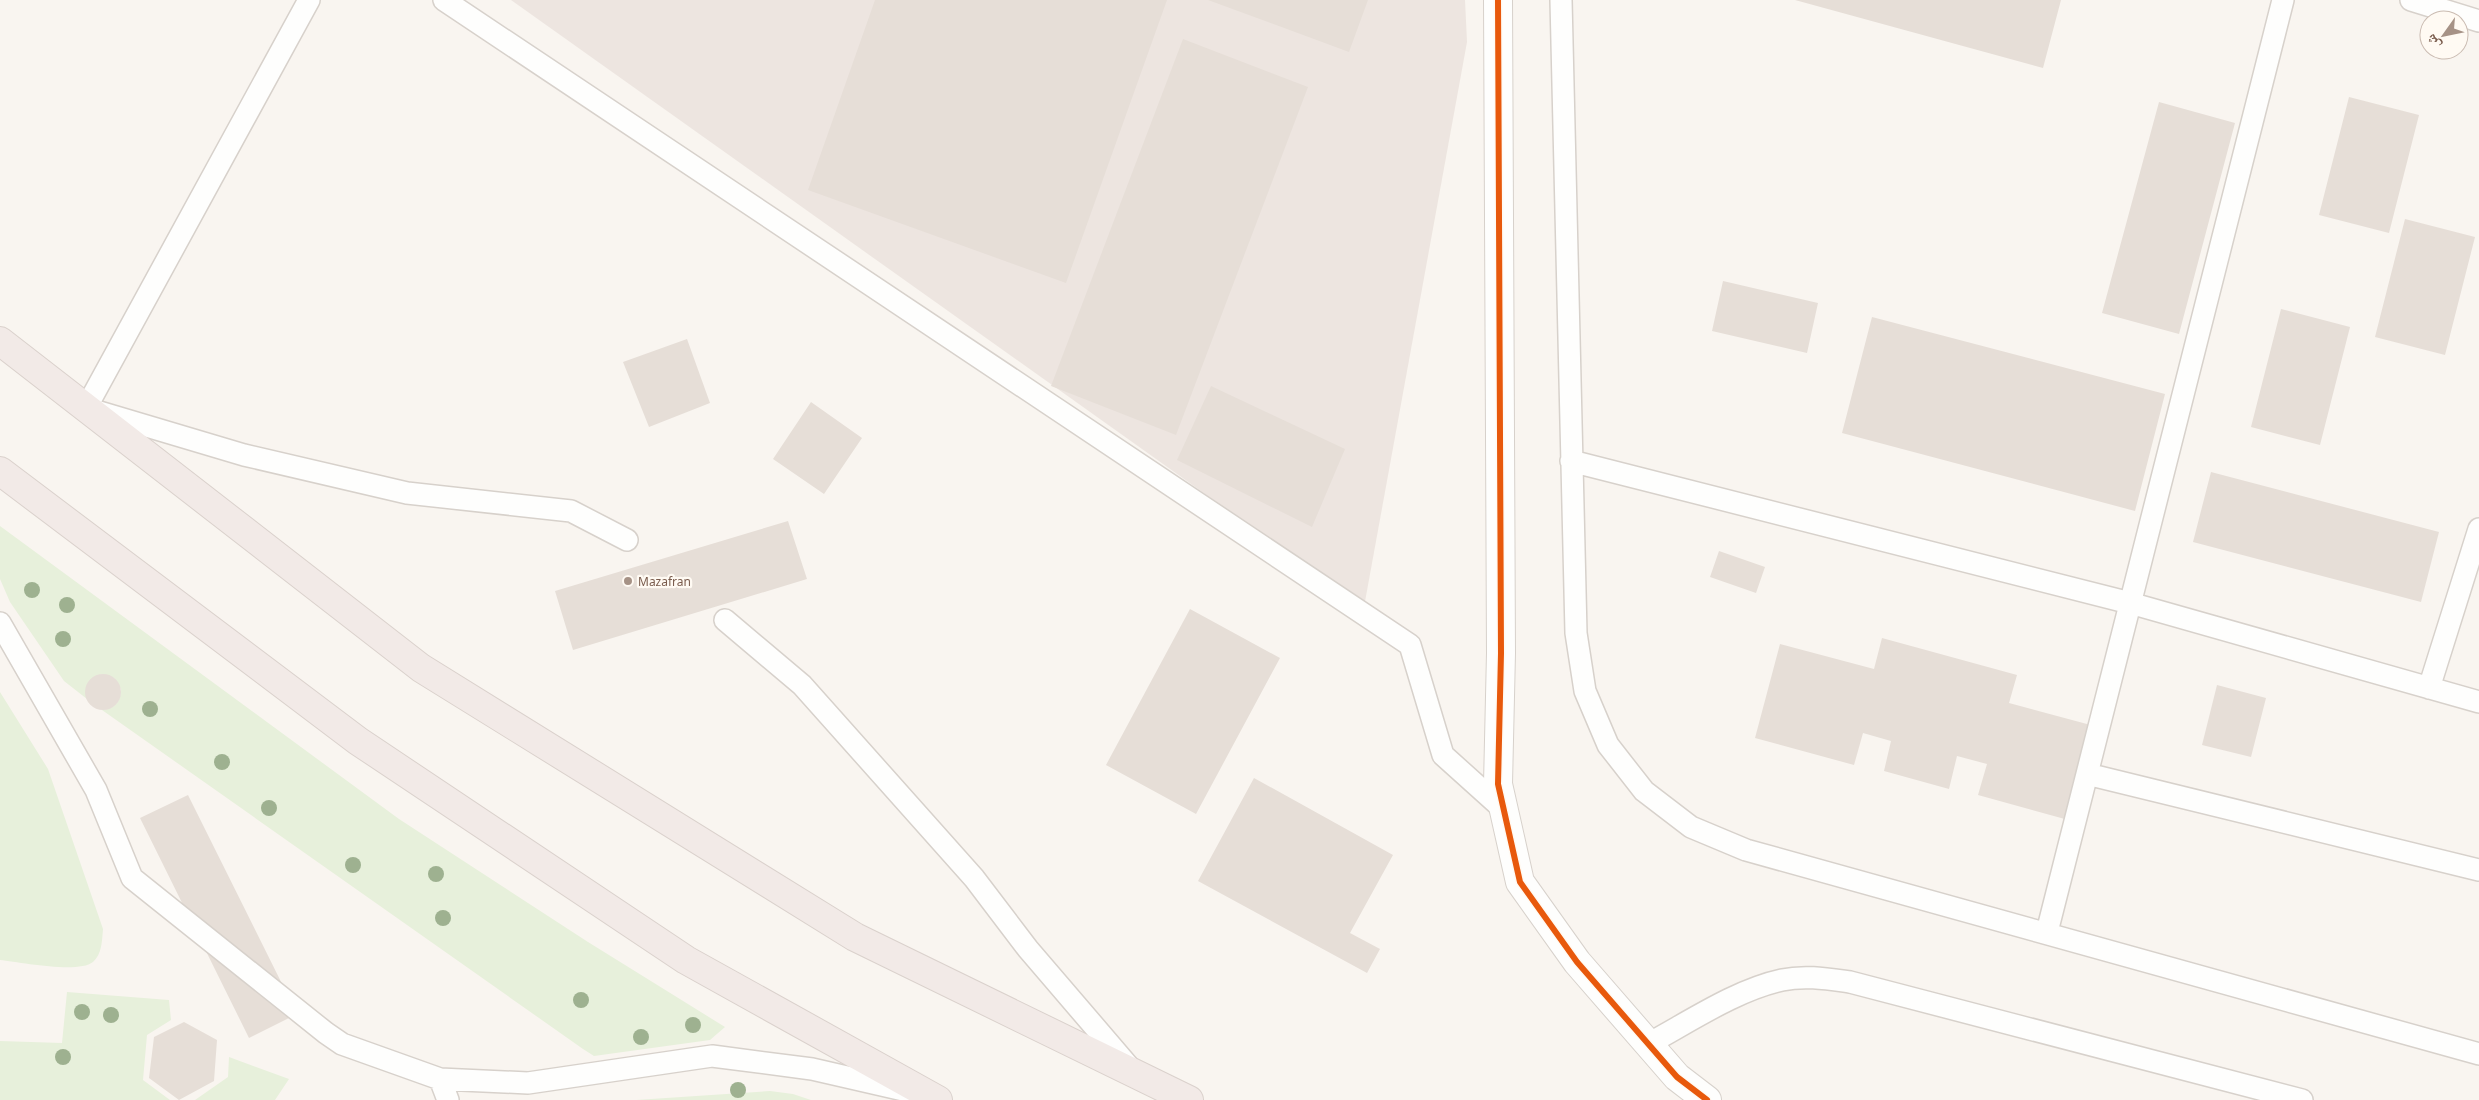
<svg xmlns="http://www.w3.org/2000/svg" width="2479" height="1100" font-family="'Noto Sans','Noto Naskh Arabic',sans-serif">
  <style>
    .industrial { fill: #ede5e0 }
    .green { fill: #e7f0db }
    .building { fill: #e6ded7 }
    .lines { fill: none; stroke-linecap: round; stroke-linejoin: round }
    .lane-casing { stroke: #d7d1cb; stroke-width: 24 }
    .street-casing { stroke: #d7d1cb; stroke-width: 30 }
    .highway-casing { stroke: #dad1cc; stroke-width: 30 }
    .lane { stroke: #fefefd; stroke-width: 21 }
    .street { stroke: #fefefd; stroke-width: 28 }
    .highway { stroke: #f2eae7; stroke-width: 28 }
    .cycleway-casing { stroke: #fffaf3; stroke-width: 9 }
    .cycleway { stroke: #e8590c; stroke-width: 6 }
    .tree { fill: #9eb190 }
    .poi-dot { fill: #a69286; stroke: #fffaf3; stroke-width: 2 }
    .labels { text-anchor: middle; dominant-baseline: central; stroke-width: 4.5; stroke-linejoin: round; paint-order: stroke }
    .poi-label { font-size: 12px; fill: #7a5c4d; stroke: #fffaf3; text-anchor: start }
  </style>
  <rect width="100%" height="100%" fill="#f9f5f0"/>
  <!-- industrial -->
  <path class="industrial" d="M511,0h954l2,42 -103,565z"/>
  <!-- green -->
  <path class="green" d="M0,526l399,293 189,123 137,85 -15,13 -116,16 -11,-7 -481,-339c13,-1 19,-9 19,-21l-7,-11 -12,-4c-12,4 -18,12 -15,25l-23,-18 -54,-79 -10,-23z
    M0,692l48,77 55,160c-1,12 -1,25 -10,33 -15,12 -73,0 -93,-2z
    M67,992l102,8 2,20 -24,15 -4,45 27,20h-170v-59l62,2z
    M229,1057l60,22 -14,21h-80l33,-23z
    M770,1091l23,3 18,6h-175z"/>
  <!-- building -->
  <path class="building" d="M875,0h292l-101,283 -258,-93z
    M1208,0h160l-19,52z
    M1795,0h266l-18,68z
    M1183,39l125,48 -132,348 -125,-49z
    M2349,97l70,18 -30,118 -70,-18z
    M2159,102l76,21 -56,211 -77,-21z
    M2405,219l70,18 -30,118 -70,-18z
    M1723,281l95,22 -11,50 -95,-22z
    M2281,309l69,18 -30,118 -69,-18z
    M1872,317l293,77 -30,117 -293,-78z
    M687,339l23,64 -61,24 -26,-65z
    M1211,386l134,63 -33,78 -135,-67z
    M811,402l51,36 -38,56 -51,-35z
    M2211,472l228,60 -18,70 -228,-60z
    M788,521l19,58 -234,71 -18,-59z
    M1719,551l46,16 -9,26 -46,-16z
    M1190,609l90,49 -84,156 -90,-49z
    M1882,638l135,37 -8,28 89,24 -26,94 -94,-26 9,-31 -30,-8 -8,33 -65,-18 7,-30 -28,-8 -9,32 -99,-27 25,-94 94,25z
    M85 692a18 18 0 1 1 36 0a18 18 0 1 1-36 0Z
    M2217,685l49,13 -15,59 -49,-12z
    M1254,778l139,77 -43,78 30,16 -13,24 -169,-92z
    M188,795l109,219 -48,24 -109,-220z
    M184,1022l33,18 -3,41 -35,19 -30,-22 5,-41z"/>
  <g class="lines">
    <!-- lane casing -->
    <g class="lane-casing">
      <path id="lane" d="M309,0l-223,408 158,47 163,38 164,18 56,29
        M444,0l966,645 33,110 60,54
        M1561,0l15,633 9,58 23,54 36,46 47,36 55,23 733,204
        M2411,0l68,21
        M1571,461l559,142 349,99
        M725,620l77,65 172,193 54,71 102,119
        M0,623l96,167 36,88 194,155 16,11 98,35 88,4 184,-27 100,13 100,23
        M2429,688l50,-159
        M2087,774l392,96
        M2047,932l236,-932
        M1648,1044c41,-22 88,-54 134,-64 23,-5 46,-1 68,2l452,118
        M440,1079l8,21"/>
    </g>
    <!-- street casing -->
    <g class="street-casing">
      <path id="street" d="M1498,0l3,653 -3,131 22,98 57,80 100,115 30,23"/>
    </g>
    <!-- highway casing -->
    <g class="highway-casing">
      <path id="highway" d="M0,341l421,327 434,269 334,163
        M0,471l358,270 328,219 252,140"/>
    </g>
    <!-- lane -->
    <use href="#lane" class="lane"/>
    <!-- street -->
    <use href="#street" class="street"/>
    <!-- highway -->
    <use href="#highway" class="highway"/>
    <!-- cycleway casing -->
    <g class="cycleway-casing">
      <path id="cycleway" d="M1498,0l3,653 -3,131 22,98 57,80 100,115 30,23"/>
    </g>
    <!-- cycleway -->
    <use href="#cycleway" class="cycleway"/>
  </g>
  <!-- trees -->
  <g class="tree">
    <circle cx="32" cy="590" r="8"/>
    <circle cx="67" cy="605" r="8"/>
    <circle cx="63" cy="639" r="8"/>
    <circle cx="150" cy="709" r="8"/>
    <circle cx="222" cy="762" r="8"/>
    <circle cx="269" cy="808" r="8"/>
    <circle cx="353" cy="865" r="8"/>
    <circle cx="436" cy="874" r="8"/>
    <circle cx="443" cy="918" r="8"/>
    <circle cx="581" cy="1000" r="8"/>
    <circle cx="82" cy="1012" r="8"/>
    <circle cx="111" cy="1015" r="8"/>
    <circle cx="693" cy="1025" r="8"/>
    <circle cx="641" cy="1037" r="8"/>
    <circle cx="63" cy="1057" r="8"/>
    <circle cx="738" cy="1090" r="8"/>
  </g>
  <!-- markers -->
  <circle class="poi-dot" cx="628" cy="581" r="5"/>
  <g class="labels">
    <!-- poi labels -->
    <g class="poi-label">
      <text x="638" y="581">Mazafran</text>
    </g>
  </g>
  <!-- north arrow -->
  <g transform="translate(2444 35) rotate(237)"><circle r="24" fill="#fffaf3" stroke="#cabbb1"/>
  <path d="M0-4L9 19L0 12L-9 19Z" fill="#a69286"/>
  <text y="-8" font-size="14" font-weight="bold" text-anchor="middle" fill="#7a5c4d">ش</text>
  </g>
</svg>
